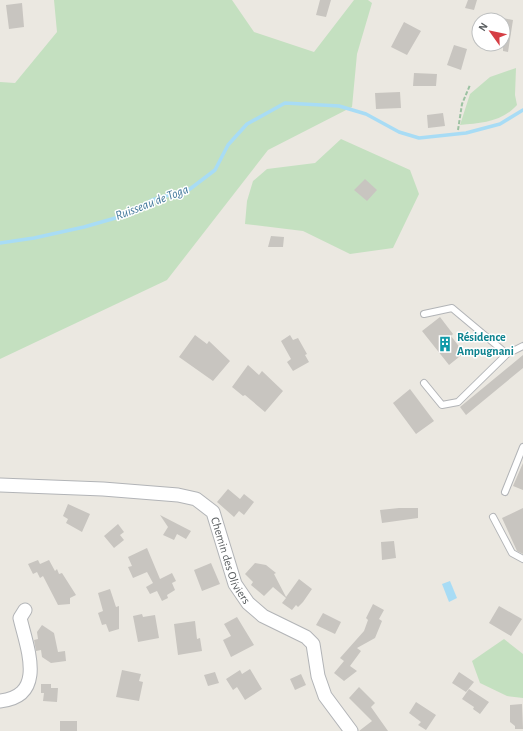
<svg xmlns="http://www.w3.org/2000/svg" width="523" height="731" font-family="'Alegreya Sans',sans-serif">
  <style>
    .green { fill: #c4e0c0 }
    .water { fill: #a8dcf5 }
    .lines { fill: none; stroke-linecap: round; stroke-linejoin: round }
    .stream { stroke: #a8dcf5; stroke-width: 3.5 }
    .building { fill: #c8c5c0 }
    .service-casing { stroke: #b2b4b7; stroke-width: 8 }
    .minor-casing { stroke: #b2b4b7; stroke-width: 15 }
    .path { stroke: #9cc2a2; stroke-width: 2; stroke-dasharray: 4 2; stroke-linecap: butt }
    .service { stroke: #fff; stroke-width: 6 }
    .minor { stroke: #fff; stroke-width: 13 }
    .labels { text-anchor: middle; dominant-baseline: central; stroke-width: 3; stroke-linejoin: round; paint-order: stroke }
    .culture-label { font-size: 12px; font-weight: bold; fill: #0d838f; stroke: #fff; text-anchor: start }
    .street-label { font-size: 12px; fill: #5a5e60; stroke: #fff }
    .water-label { font-size: 13px; font-style: italic; fill: #457a9c; stroke: #fff }
  </style>
  <rect width="100%" height="100%" fill="#ebe8e1"/>
  <!-- green -->
  <path class="green" d="M54,0h178l22,32 60,20 40,-52h14l4,3 -15,51 -5,53 -84,43 -101,130 -167,79v-277l15,1 42,-51z
    M516,68l-1,27 2,10c-15,17 -36,18 -57,20l10,-31 20,-17z
    M341,139l69,31 9,24 -26,54 -43,6 -47,-23 -58,-7 2,-23 6,-20 14,-12 48,-6z
    M504,639l19,15v44l-16,-2 -27,-13 -8,-22z"/>
  <!-- water -->
  <path class="water" d="M450,581l7,17 -8,4 -7,-18z"/>
  <g class="lines">
    <!-- stream -->
    <path class="stream" d="M0,243l34,-5 50,-11 42,-12 26,-15 38,-11 25,-19 13,-25 19,-21 38,-21 54,3 27,8 33,18 20,6 47,-5 34,-9 23,-14"/>
  </g>
  <!-- building -->
  <path class="building" d="M320,0h11l-5,17 -10,-2z
    M468,0h9l-3,10 -9,-2z
    M22,3l2,24 -15,2 -3,-24z
    M503,18l10,2 -5,32 -5,-1z
    M404,22l17,9 -14,24 -16,-8z
    M454,45l13,4 -6,21 -14,-5z
    M414,73l23,1 -1,12h-23z
    M400,92l1,16 -25,1 -1,-16z
    M443,113l2,13 -17,2 -1,-13z
    M365,179l12,11 -10,11 -13,-11z
    M271,236l13,1 -1,10h-15z
    M440,317l13,17 -2,2 13,17 -15,12 -27,-34z
    M195,335l12,9 2,-3 21,20 -17,20 -34,-24z
    M290,335l3,5 5,-2 9,16 -2,1 4,7 -16,9 -6,-9 4,-3 -10,-18z
    M523,355v13l-57,47 -6,-8z
    M248,365l11,10 3,-4 21,20 -18,21 -20,-17 -2,1 -11,-9z
    M410,389l24,32 -18,13 -23,-31z
    M523,463v27l-10,-4z
    M228,489l12,10 4,-5 10,8 -10,13 -5,-4 -5,6 -17,-15z
    M68,504l22,10 -8,18 -16,-9 2,-4 -5,-3z
    M399,508h19v10l-36,5 -2,-13z
    M523,508v46l-6,-3 -15,-33z
    M160,515l31,16 -5,8 -9,-5 -3,6 -11,-5 5,-8z
    M118,524l6,8 -4,3 4,5 -10,8 -10,-12z
    M394,541l2,17 -14,2 -1,-18z
    M147,548l13,31 12,-6 4,8 -4,2 3,7 -8,5 1,3 -6,3 -5,-10 -7,3 -4,-7 7,-4 -6,-11 -14,6 -5,-11 4,-1 -4,-9z
    M38,560l2,4 9,-4 6,11 2,-2 2,5 3,-1 14,22 -6,3v6l-12,1 -15,-29 -3,2 -3,-6 -4,2 -5,-10z
    M211,563l9,21 -18,7 -8,-21z
    M255,563l11,2 10,8 -2,1 12,23 13,-18 13,10 -9,13 -5,5 -2,-2 -4,5 -10,-7 4,-5 -13,-11 -9,9 -13,-11 2,-3 -8,-8z
    M110,589l6,18 3,-1v23l-10,3 -3,-8 -4,1 -4,-12 5,-2 -5,-18z
    M373,604l11,6 -5,9 3,2 -7,17 -18,10 4,3 -11,15 7,5 -13,10 -10,-8 10,-12 -4,-3 24,-27 4,-11 -2,-2z
    M499,606l23,13 -11,17 -22,-13z
    M323,613l18,9 -6,12 -19,-9z
    M142,614l1,3 12,-2 4,23 -21,4 -5,-26z
    M237,617l17,28 -23,12 -8,-17 8,-4 -7,-12z
    M195,621l2,18 3,-1 2,13 -24,4 -4,-31z
    M42,625l12,8 4,19 7,-1 1,10 -15,2 -9,-6 -1,-7 -5,1 -2,-11 4,-1 -1,-7z
    M250,669l12,20 -17,11 -8,-13 -4,3 -7,-11 14,-9 2,4z
    M122,670l19,4 -2,7 4,1 -4,19 -23,-4z
    M215,672l4,11 -11,3 -4,-11z
    M459,672l15,10 -8,10 -14,-9z
    M301,674l5,11 -11,5 -5,-11z
    M41,684h10v4h7l-1,14 -14,-1 1,-8h-3z
    M359,687l16,16 -4,4 17,24h-29l13,-10 -23,-23z
    M469,689l20,13 -9,12 -7,-5 1,-2 -12,-8z
    M416,702l20,13 -10,15 -8,-5 3,-3 -12,-9z
    M522,704l1,25h-8v-3l-5,-4v-17z
    M60,721h17v10h-17z"/>
  <g class="lines">
    <!-- service casing -->
    <g class="service-casing">
      <path id="service" d="M424,314l28,-6 55,46
        M424,383l18,22 16,-3 49,-48 16,-8
        M505,492l18,-45
        M493,517l19,36 11,6"/>
    </g>
    <!-- minor casing -->
    <g class="minor-casing">
      <g id="minor">
        <path id="s1" d="M0,485l103,4 75,6 18,4 17,13 22,72 13,19 15,13 43,21 7,7 5,32 7,20 26,35"/>
        <path d="M0,701c47,-5 27,-53 20,-83l5,-8"/>
      </g>
    </g>
    <!-- path -->
    <path class="path" d="M458,130l4,-26 8,-19"/>
    <!-- service -->
    <use href="#service" class="service"/>
    <!-- minor -->
    <use href="#minor" class="minor"/>
  </g>
  <!-- icons -->
  <defs>
    <g id="building-bare" transform="scale(1.2)"><path d="M-4-6H4V6H1V3H-1V6H-4ZM-2.5-4.3h1.7v1.8h-1.7ZM.8-4.3h1.7v1.8H.8ZM-2.5-1h1.7V.8h-1.7ZM.8-1h1.7V.8H.8Z" fill="#0f9aa8" stroke="#fff" stroke-width="2.5" paint-order="stroke"/></g>
  </defs>
  <g fill-rule="evenodd">
    <use href="#building-bare" x="445" y="344"/>
  </g>
  <g class="labels">
    <!-- culture labels -->
    <g class="culture-label">
      <text x="457" y="337">Résidence<tspan x="457" dy="14">Ampugnani</tspan></text>
    </g>
    <!-- street labels -->
    <g class="street-label">
      <text stroke="none"><textPath href="#s1" startOffset="270">Chemin des Oliviers</textPath></text>
    </g>
    <!-- water labels -->
    <g class="water-label">
      <text transform="translate(152 203) rotate(-21)">Ruisseau de Toga</text>
    </g>
  </g>
  <!-- north arrow -->
  <g transform="translate(491 32) rotate(303)"><circle r="19" fill="#ffffff" stroke="#bdbfbf"/>
  <path d="M0-3L7 15L0 10L-7 15Z" fill="#d53e44"/>
  <text y="-6" font-size="11" font-weight="bold" text-anchor="middle" fill="#5a5e60">N</text>
  </g>
</svg>
